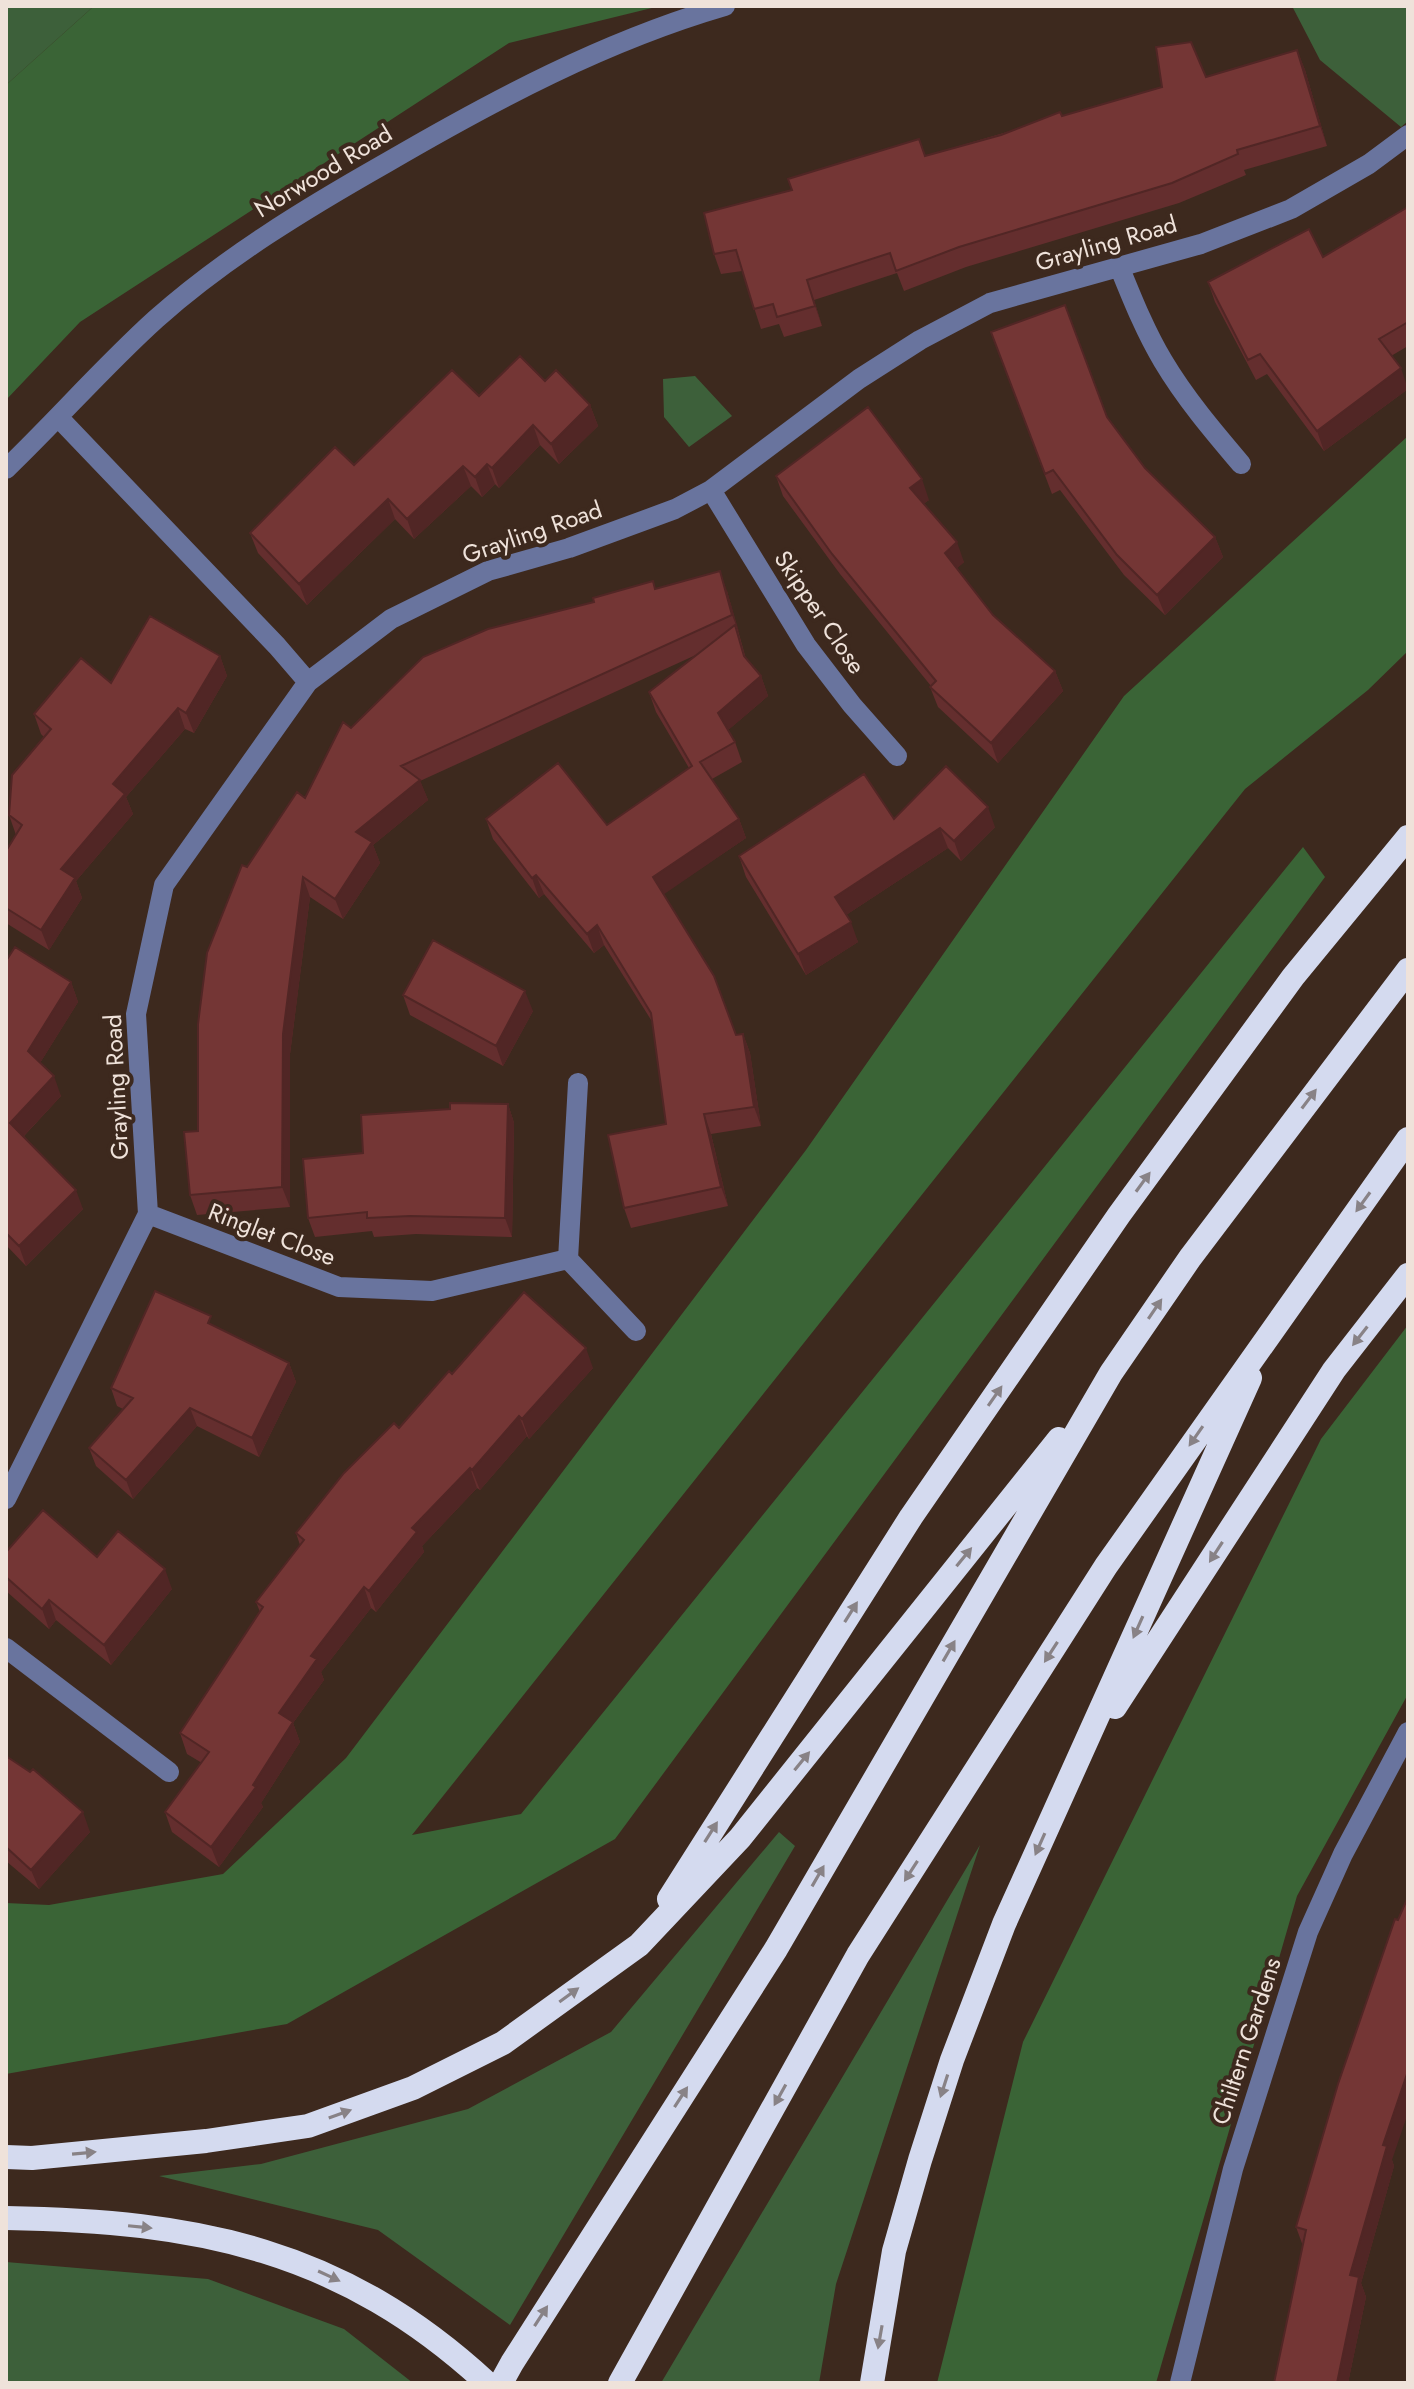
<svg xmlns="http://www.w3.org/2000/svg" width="1414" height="2389" font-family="Jost,sans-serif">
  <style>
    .green { fill: #3d603a }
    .forest { fill: #3a6436 }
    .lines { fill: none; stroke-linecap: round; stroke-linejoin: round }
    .minor { stroke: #69749e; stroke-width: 20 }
    .highway { stroke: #d4daef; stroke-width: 24 }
    .wall { fill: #642e2e }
    .shaded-wall { fill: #512625 }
    .building { fill: #743635; stroke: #512625; stroke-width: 2 }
    .oneway { fill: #888286 }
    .labels { text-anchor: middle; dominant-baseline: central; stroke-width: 8; stroke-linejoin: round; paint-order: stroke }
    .street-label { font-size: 24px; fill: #efe2da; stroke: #3d291e }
  </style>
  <rect width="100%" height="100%" fill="#3d291e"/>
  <!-- green -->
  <path class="green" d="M6,6h88l-88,79z
    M1292,6h116v115l-7,6 -81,-67z
    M695,376l37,40 -43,31 -25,-30 -1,-38z
    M779,1832l16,14 -285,479 -132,-95 -219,-54 102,-12 207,-55 143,-77z
    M980,1845l-144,439 -17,99h-158z
    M6,2262l202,17 136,50 69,54h-407z"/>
  <!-- forest -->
  <path class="forest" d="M94,6h566l-151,37 -429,279 -74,78v-315z
    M1408,436v215l-40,39 -123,99 -833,1046 109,-21 782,-967 22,30 -710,962 -328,185 -281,50v-171l43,2 174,-31 123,-116 460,-608 318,-454z
    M1408,1325v369l-111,202 -141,487h-219l86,-341 298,-603z"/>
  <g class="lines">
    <!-- minor -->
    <path class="minor" d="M1119,266c13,32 26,65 44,95 22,37 50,70 78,103
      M59,418l218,228 31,36
      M6,469c51,-49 98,-103 150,-150 70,-62 149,-110 230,-156 108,-63 219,-122 339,-157
      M711,490l95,155 46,60 45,51
      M148,1214l191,73 93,4 136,-32 10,-176
      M568,1259l68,72
      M6,1499l142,-285 -12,-200 28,-129 144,-203 83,-63 97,-48 81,-23 106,-39 36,-19 148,-111 61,-39 70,-37 211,-59 90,-35 78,-45 39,-29
      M6,1648l163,124
      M1180,2383l53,-214 75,-237 35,-78 65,-122"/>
    <!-- highway -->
    <path class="highway" d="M1115,1707l219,-337 74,-95
      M669,1899l242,-382 208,-302 174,-238 115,-140
      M6,2157l26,1 174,-17 102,-15 105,-38 90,-45 136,-98 101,-107 319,-399
      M6,2218c191,3 336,31 481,165
      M501,2383l11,-20 264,-414 335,-576 79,-115 218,-288
      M620,2383l238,-428 248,-389 302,-427
      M872,2383l22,-132 26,-91 32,-100 52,-136 246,-546"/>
  </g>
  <!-- wall -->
  <path class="wall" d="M1297,50l8,20 22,76 -83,24 2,5 -67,28 -213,64 -62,24 -7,-18 -83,27 8,26 -38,11 -5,-13 -18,5 -19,-58 -21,3 -7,-20 211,-98 137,-40 144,-39z
    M1408,207v139l-17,10 17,33 -84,62 -57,-77 -11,6 -41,-78 -7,-20 115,-25z
    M991,332l116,85 38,51 70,69 8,20 -58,58 -41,-40 -64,-85 -8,4z
    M545,381l45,24 8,21 -39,38 -19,-19 -41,43 -4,-4 -13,13 -11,-11 -57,53 -19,-20 -88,86 -49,-52 -8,-20 104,-68 125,-69z
    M776,476l153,24 -6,4 41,58 -7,6 36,47 62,56 8,20 -65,72 -60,-56 -8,-20 1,-1 -91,-112 -57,-78z
    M656,588l71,3 19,68 15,17 7,20 -40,34 7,12 7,20 -30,17 27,40 7,19 -83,56 73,141 7,-1 7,19 11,73 -50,8 17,72 -97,22 -7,-20 42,-84 -13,-101 -49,-78 -10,8 -50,-59 -5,4 -46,-59 -7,-20 121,6 82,-57 -33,-56 -7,-20 49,-38 -278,127 8,19 -55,45 7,18 -37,56 -33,-22 -20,157v153l-93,8 -7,-20 8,-64 49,-264 58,-69 46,-70z
    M220,656l7,20 -33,57 -9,-4 -59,68 7,17 -57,67 6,17 -33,52 -43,-27v-72l10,-16 -7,-20 35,-78 -3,-3 -7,-20 77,-31z
    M894,819l101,8 -34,34 -13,-13 -102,67 12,27 -52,33 -60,-98 -7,-21z
    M6,961l65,21 7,20 -38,61 21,33 -37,40 59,73 -57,57 -20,-21z
    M403,995l130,16 -30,55 -93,-51z
    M508,1104l6,19 -2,114 -96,-3 -42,3 -2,-6 -57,6 -7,-19 55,-65z
    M215,1326l74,37 7,19 -37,75 -62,-31 -64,73 -37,-33 -7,-18 34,-39 -6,-3 -6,-18z
    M593,1368l-64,71 -2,-3 -47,54 -3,-2 -55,58 2,6 -48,60 -5,-4 -50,64 3,8 -31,43 7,19 -39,61 2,4 -44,60 -47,-35 -7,-20 37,-49 -15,-9 -7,-21 80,-121 -4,-10 44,-57 -4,-12 156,-159z
    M6,1552l166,37 -61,76 -55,-45 -7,9 -43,-38z
    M6,1756l84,76 -51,57 -33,-28z
    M1398,1920l-6,240 2,6 -33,117 5,14 -18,86h-74l29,-137 -7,-19z"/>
  <!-- shaded-wall -->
  <path class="shaded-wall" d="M1297,50l8,20 22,76 -7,-20z
    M807,280l7,20 8,26 -7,-20z
    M1401,368l7,21 -84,62 -7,-20z
    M590,405l8,21 -39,38 -8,-20z
    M533,425l7,20 -41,43 -7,-20z
    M487,464l8,20 -13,13 -7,-20z
    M463,466l8,20 -57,53 -7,-20z
    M922,479l7,21 -12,8 -7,-20z
    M388,499l7,20 -88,86 -8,-21z
    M1215,537l8,20 -58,58 -8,-20z
    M957,542l7,20 -12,11 -7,-20z
    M720,571l7,20 13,44 -8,-20z
    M220,656l7,20 -33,57 -8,-20z
    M1055,671l8,20 -65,72 -7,-20z
    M761,676l7,20 -42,36 -8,-19z
    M178,708l7,21 -59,68 7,17 -57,67 6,17 -33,52 -8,-20 20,-61 52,-85z
    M420,780l8,20 -55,45 7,18 -37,56 -8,-20 21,-67z
    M988,807l7,20 -34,34 -7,-20z
    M739,819l7,19 -86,59 -7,-20z
    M940,828l8,20 -105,69 -8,-20z
    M536,875l8,19 -5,4 -7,-20z
    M303,877l7,20 -20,157v153l-8,-20 1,-153z
    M851,922l7,20 -52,33 -8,-21z
    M597,925l7,20 -10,8 -7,-19z
    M71,982l7,20 -43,69 -7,-20z
    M525,991l8,20 -30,55 -7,-20z
    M743,1034l7,19 11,73 -7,-19z
    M54,1076l7,20 -43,46 -8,-19z
    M508,1104l6,19 -2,114 -7,-19z
    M704,1114l7,20 17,72 -7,-19z
    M76,1190l7,19 -57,57 -7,-20z
    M586,1348l7,20 -64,71 -7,-20z
    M289,1363l7,19 -37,75 -7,-19z
    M190,1408l7,18 -64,73 -7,-19z
    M519,1416l8,20 -47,54 -8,-20z
    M470,1468l7,20 -55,58 2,6 -48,60 -7,-21 43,-63z
    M165,1569l7,20 -61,76 -7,-20z
    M364,1587l7,21 -50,64 3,8 -31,43 7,19 -39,61 2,4 -44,60 -8,-20 42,-62 26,-72 32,-57z
    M49,1600l7,20 -7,9 -7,-20z
    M83,1812l7,20 -51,57 -8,-19z
    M1408,2071v42l-16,47 2,6 -33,117 5,14 -18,86h-11l13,-108 33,-130z"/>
  <!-- building -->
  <path class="building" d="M1191,42l15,35 91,-27 23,76 -83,24 1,4 -66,29 -213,64 -63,24 -6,-18 -83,27 8,26 -38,11 -4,-13 -19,5 -18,-59 -22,4 -10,-41 88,-23 -4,-11 131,-40 6,17 76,-21 59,-23 2,4 100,-29 -6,-40z
    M1408,207v115l-29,17 22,29 -84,63 -57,-77 -12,6 -40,-78 101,-53 14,28z
    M1065,305l42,112 38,51 70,69 -58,58 -40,-40 -64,-85 -8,4 -54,-142z
    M520,356l25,25 11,-11 34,35 -39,39 -18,-19 -41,43 -5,-4 -12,13 -12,-11 -56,53 -19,-20 -89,85 -49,-51 85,-86 19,18 98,-95 27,26z
    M868,407l54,72 -12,9 47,54 -12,11 48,62 62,56 -64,72 -61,-56 6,-6 -104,-127 -56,-78z
    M720,571l12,44 -331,151 19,14 -64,52 16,10 -37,57 -32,-22 -20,157 -1,153 -92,8 -6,-63 14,-1v-107l9,-71 35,-88 5,2 50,-75 8,6 38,-76 8,6 72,-71 65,-28 106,-27 -1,-4 60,-17 2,8z
    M150,616l70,40 -34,57 -8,-5 -65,76 12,10 -64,75 14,9 -34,52 -35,-22v-57l16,-26 -13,-10 3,-40 39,-46 -17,-15 47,-56 30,25z
    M735,625l9,31 17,20 -43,37 17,29 -35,20 39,57 -86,58 61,99 22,59 7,-1 11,73 -50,7 17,73 -97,21 -16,-73 58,-11 -15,-111 -54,-88 -10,9 -51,-59 -4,3 -46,-59 72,-56 49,62 85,-59 -43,-74z
    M946,766l42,41 -34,34 -14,-13 -105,69 16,25 -53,32 -59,-98 125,-82 30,45z
    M433,940l92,51 -29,55 -93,-51z
    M15,947l56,35 -43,69 26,25 -44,47 66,67 -57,56 -13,-13v-272z
    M450,1103l58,1 -3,114 -95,-2 -43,2v-6l-59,6 -5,-59 60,-6 -2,-38 89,-6z
    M155,1291l56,25 -3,7 81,40 -37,75 -62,-30 -64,72 -37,-32 44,-50 -22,-10z
    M524,1292l62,56 -64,71 -3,-3 -47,54 -2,-2 -58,60 5,4 -48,59 -5,-4 -53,69 6,3 -38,54 14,9 -40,63 3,2 -45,60 -46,-35 44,-60 -29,-19 83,-126 -7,-5 48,-62 -8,-7 48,-60 50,-50 5,5 50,-57 3,3z
    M43,1510l54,47 21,-26 47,38 -61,76 -55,-45 -7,9 -36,-32v-25z
    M6,1756l24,16 3,-3 50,43 -52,58 -25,-23z
    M1408,1897v174l-25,74 4,1 -37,129 9,2 -22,106h-63l32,-153 -10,-3 42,-143 57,-165 3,1z"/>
  <!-- one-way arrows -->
  <defs><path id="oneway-solid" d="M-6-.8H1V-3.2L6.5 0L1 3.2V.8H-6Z" transform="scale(2)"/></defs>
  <g class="oneway">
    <use href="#oneway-solid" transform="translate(1309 1099) rotate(-53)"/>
    <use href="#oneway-solid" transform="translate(1143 1182) rotate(-54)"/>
    <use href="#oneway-solid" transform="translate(1363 1202) rotate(126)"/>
    <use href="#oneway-solid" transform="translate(1155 1309) rotate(-56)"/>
    <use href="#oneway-solid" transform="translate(1360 1336) rotate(128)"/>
    <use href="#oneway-solid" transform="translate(995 1396) rotate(-55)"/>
    <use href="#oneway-solid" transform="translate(1196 1436) rotate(125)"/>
    <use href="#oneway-solid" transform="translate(1216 1552) rotate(123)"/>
    <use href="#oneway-solid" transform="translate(964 1557) rotate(-51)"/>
    <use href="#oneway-solid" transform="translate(851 1612) rotate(-58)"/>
    <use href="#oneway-solid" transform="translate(1138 1627) rotate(114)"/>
    <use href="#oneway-solid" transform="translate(949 1651) rotate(-60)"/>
    <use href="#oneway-solid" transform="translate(1051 1652) rotate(123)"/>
    <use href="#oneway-solid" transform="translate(802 1761) rotate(-51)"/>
    <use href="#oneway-solid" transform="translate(711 1832) rotate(-58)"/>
    <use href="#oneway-solid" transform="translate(1040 1844) rotate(114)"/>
    <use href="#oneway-solid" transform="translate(911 1871) rotate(123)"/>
    <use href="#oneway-solid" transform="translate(818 1876) rotate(-60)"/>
    <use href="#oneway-solid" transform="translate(569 1995) rotate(-36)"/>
    <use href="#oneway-solid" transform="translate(944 2086) rotate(108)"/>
    <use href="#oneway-solid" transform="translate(780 2095) rotate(119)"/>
    <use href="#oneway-solid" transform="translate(681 2097) rotate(-57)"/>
    <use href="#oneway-solid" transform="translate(340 2114) rotate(-20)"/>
    <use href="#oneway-solid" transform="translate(84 2153) rotate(-5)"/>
    <use href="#oneway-solid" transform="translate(140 2227) rotate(6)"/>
    <use href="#oneway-solid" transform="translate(329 2276) rotate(25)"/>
    <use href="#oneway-solid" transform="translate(541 2316) rotate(-57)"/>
    <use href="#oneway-solid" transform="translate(880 2337) rotate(100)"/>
  </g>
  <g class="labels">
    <!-- street labels -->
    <g class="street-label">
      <text transform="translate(323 171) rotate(-31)">Norwood Road</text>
      <text transform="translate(1106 243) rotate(-16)">Grayling Road</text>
      <text transform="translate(532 532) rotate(-19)">Grayling Road</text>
      <text transform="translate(820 612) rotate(56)">Skipper Close</text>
      <text transform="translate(116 1087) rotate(-93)">Grayling Road</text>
      <text transform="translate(272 1234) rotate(21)">Ringlet Close</text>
      <text transform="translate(1246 2041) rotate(-72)">Chiltern Gardens</text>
    </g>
  </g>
  <!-- border -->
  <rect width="1414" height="2389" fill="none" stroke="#efe2da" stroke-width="16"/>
</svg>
